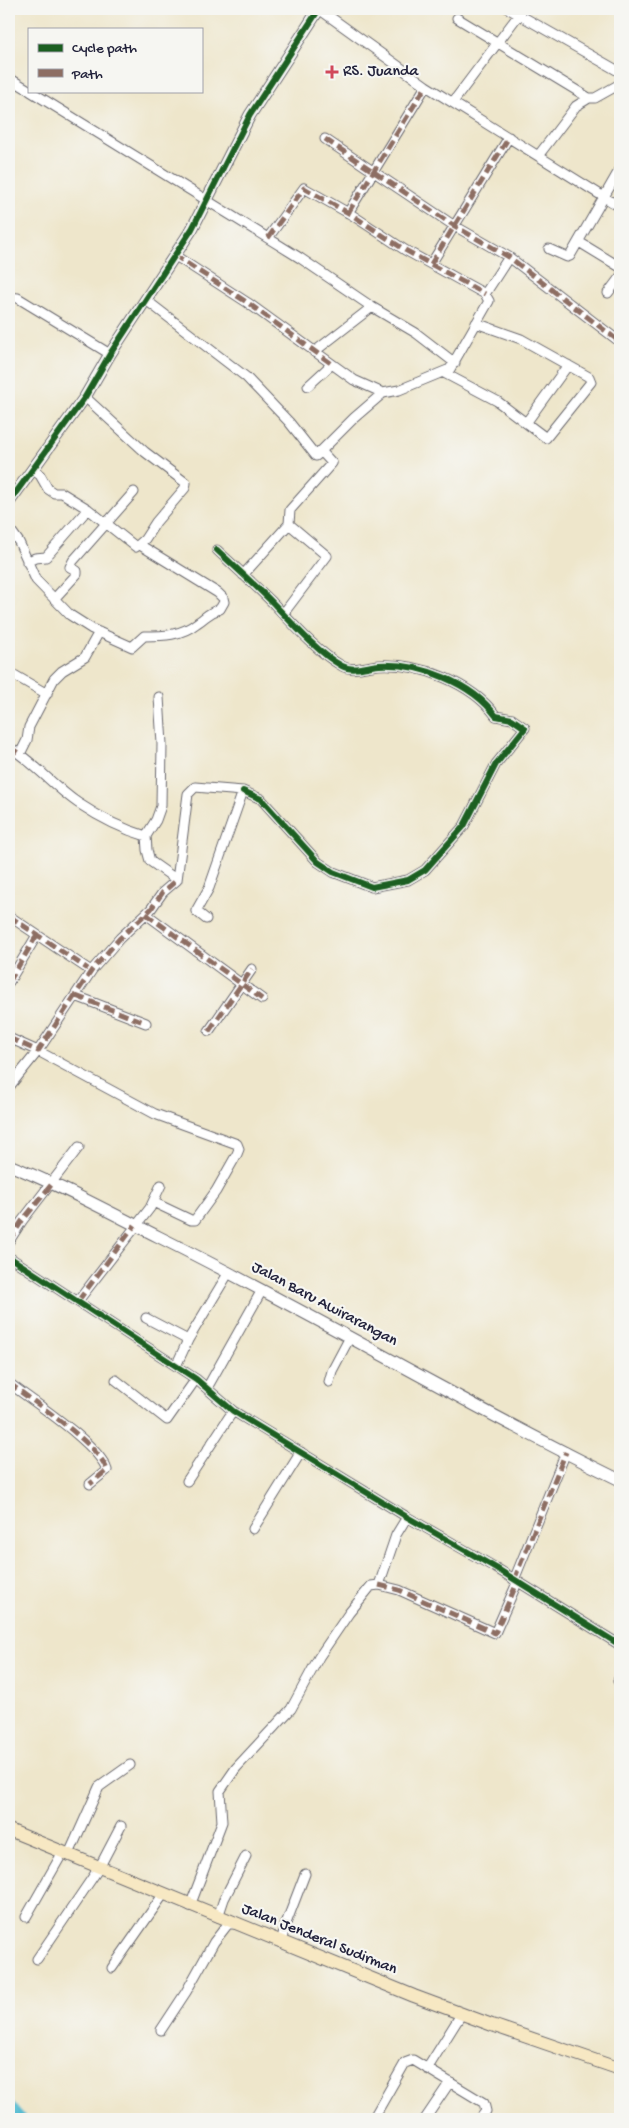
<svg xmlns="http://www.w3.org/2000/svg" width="629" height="2128" font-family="'Gochi Hand',sans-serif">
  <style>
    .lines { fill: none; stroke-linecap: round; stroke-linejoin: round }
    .river { stroke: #53bbd1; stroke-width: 15 }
    .minor-casing { stroke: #69676d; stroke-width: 11 }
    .tertiary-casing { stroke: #69676d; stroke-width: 13 }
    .secondary-casing { stroke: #69676d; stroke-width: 14 }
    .minor { stroke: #fff; stroke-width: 9 }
    .tertiary { stroke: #fff; stroke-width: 11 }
    .secondary { stroke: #f7e8c3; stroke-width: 12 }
    .quiet { stroke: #8d6e63; stroke-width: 5; stroke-dasharray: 10 5; stroke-linecap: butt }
    .cycleway-casing { stroke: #f6f6f2; stroke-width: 9 }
    .cycleway { stroke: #1b5e20; stroke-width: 6 }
    .poi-dot { fill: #d1495b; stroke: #f6f6f2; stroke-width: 2 }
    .labels { text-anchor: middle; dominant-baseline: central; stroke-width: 4.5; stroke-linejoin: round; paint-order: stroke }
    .poi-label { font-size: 16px; fill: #22223b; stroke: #f6f6f2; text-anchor: start }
    .street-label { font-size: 16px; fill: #22223b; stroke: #f6f6f2 }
  </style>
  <rect width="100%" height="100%" fill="#f6f6f2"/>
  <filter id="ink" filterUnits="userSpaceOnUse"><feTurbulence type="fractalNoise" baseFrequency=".02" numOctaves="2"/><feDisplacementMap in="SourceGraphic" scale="10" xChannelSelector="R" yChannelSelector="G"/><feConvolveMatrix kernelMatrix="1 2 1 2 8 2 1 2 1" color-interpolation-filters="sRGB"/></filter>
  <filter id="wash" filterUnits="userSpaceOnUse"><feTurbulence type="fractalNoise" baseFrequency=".0096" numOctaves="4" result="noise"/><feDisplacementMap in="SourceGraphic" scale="20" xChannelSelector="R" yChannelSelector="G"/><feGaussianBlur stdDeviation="1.12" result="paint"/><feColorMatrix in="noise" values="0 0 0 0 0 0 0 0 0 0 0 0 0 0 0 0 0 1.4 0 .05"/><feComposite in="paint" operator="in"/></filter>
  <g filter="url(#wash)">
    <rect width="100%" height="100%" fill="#eee6cb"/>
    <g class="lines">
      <!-- river -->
      <path class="river" d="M9,2108l9,11"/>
    </g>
  </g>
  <g filter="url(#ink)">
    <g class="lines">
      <!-- minor casing -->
      <g class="minor-casing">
        <path id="minor" d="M319,9l107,77 194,121
          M509,9l111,63
          M457,18l132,80h6l25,-14
          M9,78l20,12
          M30,91l270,167 72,49 44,26 39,30
          M453,102l70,-93
          M325,139l128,86 56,32 111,85
          M538,156l38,-50 13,-8
          M348,213l78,-127
          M268,238l36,-50 48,27 53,35 80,44
          M579,242l41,25
          M549,249l18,8 3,-1 50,-87
          M174,255l74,48 106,77 29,13 16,-3 51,-21 39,-68 -4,-7 24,-37
          M431,264l78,-127
          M608,293l12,-16
          M9,297l9,1 92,56
          M146,300l100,77 43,45 27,34 38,-38 29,-25
          M314,352l58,-45
          M444,373l53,28 49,37 45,-56 -2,-5 -68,-38 -45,-16
          M308,386l24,-22
          M526,423l42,-58
          M33,470l7,5 8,14 6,4h8l26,16 48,38 9,-8 11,-17 29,-34 1,-5 -41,-31 -60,-55
          M9,528l10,14 17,38 34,35 22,14 40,18 12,-11c19,0 37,0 53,-13 11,-7 10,-10 23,-14l4,-7 -1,-4 -5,-5 -78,-48
          M217,550c18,17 37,34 55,52 19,20 46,51 70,64 11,6 25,0 37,-1 41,-2 93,18 117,51l16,3 13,9 -29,36 -32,62 -39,44 -17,10 -36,7 -39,-15 -15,-10 -57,-63 -18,-8
          M27,562l8,-4 11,-1 42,-48
          M243,575l46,-51 1,-14 42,-47 -10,-11
          M54,599l23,-25v-3l-7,-4 3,-6 61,-69
          M283,614l44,-58 -38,-32
          M9,672l38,22
          M159,697l3,47 -1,62 -5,14 -10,16 1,14 3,11 27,19
          M9,747c25,15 44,39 69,56 21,14 44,26 68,33
          M20,754l7,-14 2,-13 25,-48 8,-8 23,-14 14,-25
          M146,914l116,85
          M9,916l79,53
          M9,982l28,-47
          M76,996l70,27
          M209,1031l43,-62
          M9,1038l29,13 117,63 82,30 2,5 -2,5 -21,37 -21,29h-4l-38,-18
          M9,1087l29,-36 54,-81 28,-32 31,-29 12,-17 14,-12 11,-86 7,-7 48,4 -34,97 -13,23 10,8
          M9,1241l13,-20 57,-74
          M9,1257l187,122 37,32 174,106 89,51 124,77
          M78,1301l72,-93 11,-23
          M146,1318l42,22
          M176,1366l12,-26 41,-68
          M116,1380l51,40 29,-41
          M329,1382l3,-11 18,-34
          M9,1383c23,18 90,61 98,87l-17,14
          M207,1388l55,-98
          M187,1481l46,-70
          M253,1529l48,-77
          M514,1580l52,-128
          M379,1585l20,5 96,43 22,-50
          M618,1681l2,-5
          M69,1854l30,-67 31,-22
          M190,1906l32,-84 -2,-31 16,-23 55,-59 28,-52 30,-44 22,-27 8,-1 17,-50 11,-18
          M26,1917l37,-65
          M218,1917l6,-18 22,-43
          M281,1943l4,-17 20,-52
          M37,1959l62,-91 22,-42
          M112,1968l51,-73
          M161,2030l25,-38 28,-50 14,-18h7
          M427,2069l35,-56
          M373,2119l32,-56 8,-3 71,43 2,8 -6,8
          M425,2119l25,-37"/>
      </g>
      <!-- tertiary casing -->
      <g class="tertiary-casing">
        <path id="tertiary" d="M9,502l76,-105 25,-43 82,-125 58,-114 69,-106
          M9,1165c51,20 100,47 150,72 155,77 305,167 461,243"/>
      </g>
      <!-- secondary casing -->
      <g class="secondary-casing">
        <path id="secondary" d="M9,1830l405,166 78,29 128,44"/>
      </g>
      <!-- minor -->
      <use href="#minor" class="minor"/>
      <!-- tertiary -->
      <use href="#tertiary" class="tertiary"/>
      <!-- secondary -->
      <use href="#secondary" class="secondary"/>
      <!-- quiet -->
      <path class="quiet" d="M325,139l128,86 56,32 111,85
        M348,213l78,-127
        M268,238l36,-50 48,27 53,35 80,44
        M174,255l74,48 84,61
        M431,264l78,-127
        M9,747l11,7
        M146,914l116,85
        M9,916l79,53
        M9,982l28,-47
        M76,996l70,27
        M209,1031l43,-62
        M9,1038l29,13 54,-81 28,-32 31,-29 12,-17 14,-12
        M9,1241l13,-20 30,-37
        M78,1301l57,-76
        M9,1383c23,18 90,61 98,87l-17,14
        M514,1580l52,-128
        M379,1585l20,5 96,43 22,-50
        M618,1681l2,-5"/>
      <!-- cycleway casing -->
      <g class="cycleway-casing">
        <path id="cycleway" d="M9,502l76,-105 25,-43 82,-125 58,-114 69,-106
          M217,550c18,17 37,34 55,52 19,20 46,51 70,64 11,6 25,0 37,-1 41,-2 93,18 117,51l16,3 13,9 -29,36 -32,62 -39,44 -17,10 -36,7 -39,-15 -15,-10 -57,-63 -18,-8
          M9,1257l187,122 37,32 174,106 89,51 124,77"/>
      </g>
      <!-- cycleway -->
      <use href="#cycleway" class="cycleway"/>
    </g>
  </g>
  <!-- markers -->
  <path class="poi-dot" d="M329.5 64.5h5v5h5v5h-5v5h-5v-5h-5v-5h5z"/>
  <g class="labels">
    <!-- poi labels -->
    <g class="poi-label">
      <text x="343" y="72">RS. Juanda</text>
    </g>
    <!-- street labels -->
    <g class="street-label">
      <text transform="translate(324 1305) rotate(28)">Jalan Baru Awirarangan</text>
      <text transform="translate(319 1940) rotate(22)">Jalan Jenderal Sudirman</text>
    </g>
  </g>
  <!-- margin -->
  <rect width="629" height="2128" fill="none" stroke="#f6f6f2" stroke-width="30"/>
  <!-- legend -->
  <rect x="28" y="28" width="175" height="65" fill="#f6f6f2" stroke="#a1a1a9"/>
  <rect x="38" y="44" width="25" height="8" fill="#1b5e20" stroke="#a1a1a9"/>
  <text x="72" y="52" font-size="15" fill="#22223b">Cycle path</text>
  <rect x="38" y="69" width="25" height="8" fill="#8d6e63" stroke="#a1a1a9"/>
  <text x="72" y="78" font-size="15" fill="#22223b">Path</text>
</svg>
